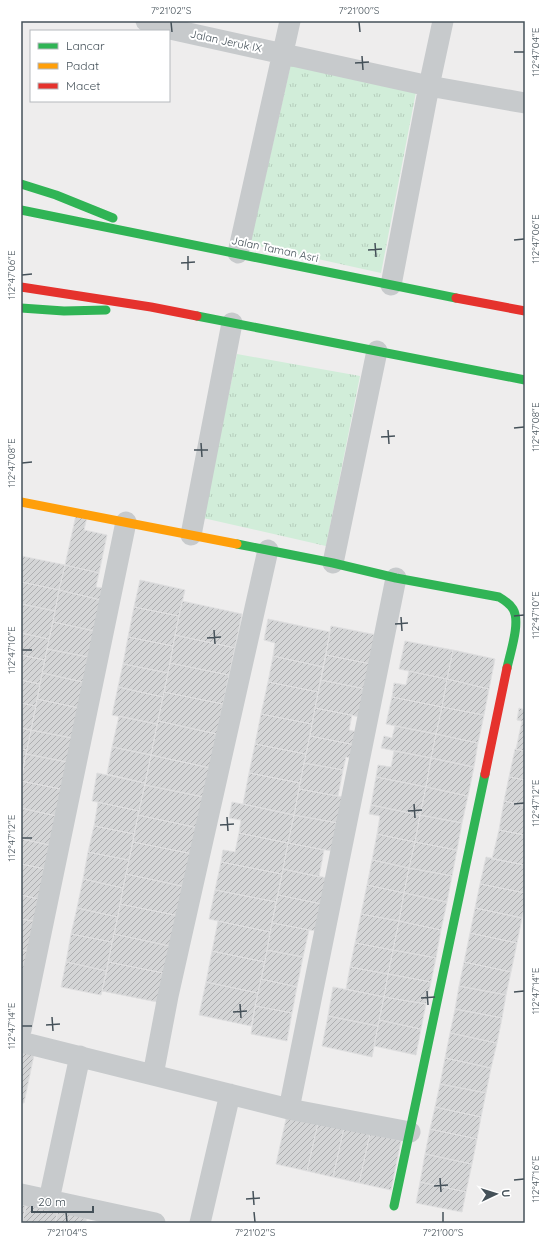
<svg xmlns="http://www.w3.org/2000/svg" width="546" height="1244" font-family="Quicksand,sans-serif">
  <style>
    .park { fill: url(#park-tufts) }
    .building { fill: url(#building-hatch); stroke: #dfdfe0 }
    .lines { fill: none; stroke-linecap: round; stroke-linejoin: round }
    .street { stroke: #c7cacc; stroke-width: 21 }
    .fast { stroke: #30b455; stroke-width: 9 }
    .slow { stroke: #ff9f0a; stroke-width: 9 }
    .jam { stroke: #e5322d; stroke-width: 9 }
    .ticks { fill: none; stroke: #455159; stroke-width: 1.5 }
    .labels { text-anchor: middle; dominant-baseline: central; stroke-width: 4; stroke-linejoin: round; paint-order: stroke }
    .street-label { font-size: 11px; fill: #455159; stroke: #fff }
    .neatline { fill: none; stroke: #455159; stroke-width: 1.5 }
    .ticks-label { font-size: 10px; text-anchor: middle; fill: #455159 }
  </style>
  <defs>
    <pattern id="park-tufts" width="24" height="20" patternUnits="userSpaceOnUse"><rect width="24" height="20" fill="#d1edd9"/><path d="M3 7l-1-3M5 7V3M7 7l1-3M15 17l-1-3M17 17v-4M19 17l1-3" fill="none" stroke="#b5cdbc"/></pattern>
    <pattern id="building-hatch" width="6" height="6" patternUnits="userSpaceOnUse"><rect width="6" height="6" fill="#d4d5d6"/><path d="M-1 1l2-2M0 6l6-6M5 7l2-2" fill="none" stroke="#aeafb1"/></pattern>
  </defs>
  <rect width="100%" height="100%" fill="#eeeded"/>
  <!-- park -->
  <path class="park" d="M291,64l125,28 -35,181 -131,-29z
    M237,354l123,22 -34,170 -123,-28z"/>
  <!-- building -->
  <path class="building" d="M76,515l11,2 -3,13 23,5 -8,38 -34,-8z
    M21,556l44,9 -6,25 -38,-8z
    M65,565l34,8 -3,14 12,2 -3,12 -46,-11z
    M140,580l45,10 -6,26 -45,-9z
    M21,582l38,8 -4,21 -34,-7z
    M59,590l46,11 -6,31 -46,-10z
    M182,601l60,13 -7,34 -60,-13z
    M21,604l34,7 -6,28 -28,-6z
    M134,607l45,9 -6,30 -45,-9z
    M268,619l62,13 -7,35 -50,-11 2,-13 -11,-3z
    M53,622l46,10 -6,26 -46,-9z
    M331,626l51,10 -6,29 -50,-10z
    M21,633l28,6 -4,21 -24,-5z
    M175,635l60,13 -6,27 -59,-12z
    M128,637l45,9 -5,27 -45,-9z
    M405,641l48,9 -6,29 -48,-10z
    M47,649l46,9 -5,25 -46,-10z
    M453,650l42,9 -6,30 -42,-10z
    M21,655l24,5 -5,24 -19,-4z
    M326,655l50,10 -5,25 -50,-10z
    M273,656l50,11 -5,25 -50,-10z
    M170,663l59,12 -6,29 -59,-12z
    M123,664l45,9 -5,24 -45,-10z
    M409,671l38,8 -5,28 -50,-10 2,-14 12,2z
    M42,673l46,10 -5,26 -46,-10z
    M447,679l42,10 -5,26 -42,-8z
    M21,680l19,4 -4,22 -15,-3z
    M321,680l50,10 -6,28 -50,-10z
    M268,682l50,10 -6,32 -51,-10z
    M118,687l45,10 -6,27 -45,-9z
    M164,692l59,12 -6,30 -59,-13z
    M392,697l50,10 -6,27 -50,-10z
    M37,699l46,10 -6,30 -46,-9z
    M21,703l15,3 -5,24 -10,-2z
    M442,707l42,8 -6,28 -42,-9z
    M315,708l37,7 -3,15 13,3 -2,13 -50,-10z
    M519,708l6,2v12l-8,-2z
    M261,714l51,10 -6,30 -51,-10z
    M119,716l38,8 -6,31 -39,-8z
    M158,721l59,13 -7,34 -59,-13z
    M522,721l3,1v29l-9,-2z
    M395,726l41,8 -5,24 -50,-10 3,-12 8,2z
    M21,728l10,2 -4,20 -6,-1z
    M31,730l46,9 -5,24 -46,-9z
    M436,734l42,9 -4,24 -43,-9z
    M310,736l50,10 -3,14 -11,-3 -3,13 -39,-7z
    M255,744l51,10 -6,29 -51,-10z
    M112,747l39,8 -6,28 -38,-9z
    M21,749l6,1 -6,27z
    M515,749l10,2v29l-16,-3z
    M394,751l37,7 -5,29 -50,-10 2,-12 13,2z
    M26,754l46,9 -6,27 -45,-9z
    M151,755l59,13 -6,29 -59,-12z
    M431,758l43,9 -6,29 -42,-9z
    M304,763l39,7 -5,26 -39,-7z
    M97,773l48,10 -6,28 -47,-10z
    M249,773l51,10 -6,32 -51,-11z
    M376,777l50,10 -6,28 -49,-10z
    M509,777l16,3v26l-21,-5z
    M21,781l45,9 -5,27 -40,-9z
    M145,785l59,12 -6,31 -60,-13z
    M426,787l42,9 -6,27 -42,-8z
    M299,789l49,9 -5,26 -49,-9z
    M504,801l21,5v29l-26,-5z
    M98,802l41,9 -5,23 -40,-8z
    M232,802l62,13 -6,28 -49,-10 2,-13 -12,-2z
    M371,805l49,10 -5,27 -38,-8 3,-18 -11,-2z
    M21,808l40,9 -7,29 -33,-7z
    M138,815l60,13 -5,26 -60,-12z
    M294,815l49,9 -6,28 -49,-9z
    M420,815l42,8 -5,27 -42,-8z
    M94,826l40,8 -5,26 -41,-8z
    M499,830l26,5v30l-33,-6z
    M239,833l49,10 -6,31 -61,-12 2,-12 12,2z
    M377,834l38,8 -6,26 -37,-8z
    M21,839l33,7 -4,24 -29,-6z
    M133,842l60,12 -7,33 -60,-13z
    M415,842l42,8 -5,26 -43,-8z
    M288,843l36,7 -5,27 -36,-8z
    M88,852l41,8 -6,28 -40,-9z
    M486,857l39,8v28l-45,-9z
    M372,860l37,8 -5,25 -37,-8z
    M221,862l61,12 -6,28 -61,-12z
    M21,864l29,6 -7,30 -22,-5z
    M409,868l43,8 -5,26 -43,-9z
    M283,869l49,10 -6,26 -48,-10z
    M126,874l60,13 -6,29 -60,-12z
    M83,879l40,9 -5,29 -41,-9z
    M480,884l45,9v9l-3,16 -47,-10z
    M367,885l37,8 -5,28 -38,-7z
    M215,890l61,12 -6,30 -61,-13z
    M404,893l43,9 -6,28 -42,-9z
    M21,895l22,5 -4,22 -18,-3z
    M278,895l48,10 -5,27 -49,-9z
    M120,904l60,12 -6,31 -60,-13z
    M77,908l41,9 -6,25 -41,-8z
    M475,908l47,10 -5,25 -47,-10z
    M361,914l38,7 -6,29 -38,-7z
    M21,919l18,3 -6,30 -12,-2z
    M218,921l52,11 -5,30 -53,-11z
    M399,921l42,9 -5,28 -43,-8z
    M272,923l37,7 -6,27 -36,-7z
    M470,933l47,10 -6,29 -47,-10z
    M71,934l41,8 -5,29 -41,-9z
    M114,934l60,13 -6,27 -60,-12z
    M355,943l38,7 -5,24 -38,-7z
    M21,950l12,2 -12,29z
    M267,950l36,7 -6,30 -36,-8z
    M393,950l43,8 -5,24 -43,-8z
    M212,951l53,11 -7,31 -52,-11z
    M66,962l41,9 -6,24 -40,-8z
    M108,962l60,12 -6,29 -60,-12z
    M464,962l47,10 -5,23 -47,-9z
    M350,967l38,7 -4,23 -38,-8z
    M388,974l43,8 -5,22 -42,-7z
    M261,979l36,8 -5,26 -37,-7z
    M206,982l52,11 -7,33 -52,-11z
    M459,986l47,9 -4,23 -47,-9z
    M333,987l51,10 -6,29 -50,-10z
    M384,997l42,7 -5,25 -42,-9z
    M255,1006l37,7 -5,28 -36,-7z
    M455,1009l47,9 -5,25 -47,-10z
    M328,1016l50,10 -6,31 -50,-11z
    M379,1020l42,9 -5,26 -42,-9z
    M450,1033l47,10 -6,25 -46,-10z
    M21,1047l14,3 -11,53h-3z
    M445,1058l46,10 -5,25 -46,-9z
    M440,1084l46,9 -5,24 -46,-10z
    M435,1107l46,10 -4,22 -47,-10z
    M288,1110l30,13 -11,48 -31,-7z
    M318,1123l26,5 -11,49 -26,-6z
    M344,1128l26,6 -11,49 -26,-6z
    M430,1129l47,10 -5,25 -47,-10z
    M370,1134l31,7 -10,49 -32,-7z
    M425,1154l47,10 -6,28 -46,-10z
    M420,1182l46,10 -4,20 -46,-9z
    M27,1203l31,8 -3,12h-33z
    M21,1204l5,2 -4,17h-1z
    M58,1211l29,8 -2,4h-30z"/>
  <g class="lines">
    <!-- street -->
    <path class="street" d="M146,21l6,4 277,61 96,17
      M238,253l52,-232
      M391,285l38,-199 14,-65
      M191,535l41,-212
      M333,563l44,-212
      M21,1030l105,-508
      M21,1042l268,67 121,23
      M153,1075l15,-79 100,-446
      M289,1109l107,-531
      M21,1194l134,29
      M49,1200l31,-144
      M200,1223l30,-129"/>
    <!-- fast -->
    <path class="fast" d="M21,184l35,11 57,23
      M21,210l435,88
      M21,308l43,3 42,-1
      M197,316l328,64
      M237,544l96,19 63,15 103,19c5,3 11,7 14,12 8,13 -3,44 -6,59
      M394,1206l91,-432"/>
    <!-- slow -->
    <path class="slow" d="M21,502l216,42"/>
    <!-- jam -->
    <path class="jam" d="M21,287l130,20 46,9
      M456,298l69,13
      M485,774l22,-106"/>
  </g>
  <!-- ticks -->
  <path class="ticks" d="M171,22l1,10M359,22l1,10M514,52h10M362,56l1,14M355,63l14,-1M514,240l10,-1M375,243l1,14M368,250l14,-1M188,256v14M181,263l14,-1M22,275l10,-1M514,428l10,-1M388,430l1,14M381,437l14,-1M201,443l1,14M194,450h14M22,463l10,-1M514,616l10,-1M401,617l1,14M395,624l13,-1M214,630l1,14M207,638l14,-1M22,650h10M414,804l1,14M514,804l10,-1M408,811l14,-1M227,817l1,14M220,825l14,-1M22,838h10M427,991l1,14M514,992l10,-1M421,998l14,-1M240,1004l1,14M233,1012l14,-1M52,1017l1,14M46,1025l14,-1M22,1026h10M440,1178l1,14M514,1180l10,-1M434,1186l14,-1M253,1191l1,14M246,1199l14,-1M66,1212l1,10M254,1212l1,10M443,1212v10"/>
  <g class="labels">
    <!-- street labels -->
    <g class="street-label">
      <text transform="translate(226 41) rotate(12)">Jalan Jeruk IX</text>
      <text transform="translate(275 249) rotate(12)">Jalan Taman Asri</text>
    </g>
  </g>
  <!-- border -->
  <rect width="546" height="1244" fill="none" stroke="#ffffff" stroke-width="44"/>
  <!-- legend -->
  <rect x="30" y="30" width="140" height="72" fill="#ffffff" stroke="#b5b9bd"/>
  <rect x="38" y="43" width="20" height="6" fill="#30b455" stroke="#b5b9bd"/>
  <text x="66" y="50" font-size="12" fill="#455159">Lancar</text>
  <rect x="38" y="63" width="20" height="6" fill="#ff9f0a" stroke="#b5b9bd"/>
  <text x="66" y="70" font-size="12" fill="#455159">Padat</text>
  <rect x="38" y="83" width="20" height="6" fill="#e5322d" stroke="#b5b9bd"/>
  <text x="66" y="90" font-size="12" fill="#455159">Macet</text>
  <!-- north arrow -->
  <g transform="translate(496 1194) rotate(86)" stroke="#ffffff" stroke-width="3" paint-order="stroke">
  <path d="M0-3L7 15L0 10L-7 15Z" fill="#455159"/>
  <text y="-6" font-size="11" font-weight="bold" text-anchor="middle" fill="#455159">U</text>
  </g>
  <!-- scale -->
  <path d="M32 1206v6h61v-6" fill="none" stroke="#455159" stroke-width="2"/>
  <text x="38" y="1206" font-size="12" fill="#455159" stroke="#ffffff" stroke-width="3" paint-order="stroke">20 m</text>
  <rect x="22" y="22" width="502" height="1200" class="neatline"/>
  <g class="ticks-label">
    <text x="171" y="14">7°21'02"S</text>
    <text x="359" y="14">7°21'00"S</text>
    <text transform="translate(535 52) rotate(-90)" y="4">112°47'04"E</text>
    <text transform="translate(535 239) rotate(-90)" y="4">112°47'06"E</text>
    <text transform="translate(11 275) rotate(-90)" y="4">112°47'06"E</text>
    <text transform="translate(535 427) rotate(-90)" y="4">112°47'08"E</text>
    <text transform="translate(11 463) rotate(-90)" y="4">112°47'08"E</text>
    <text transform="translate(535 615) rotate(-90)" y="4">112°47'10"E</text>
    <text transform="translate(11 650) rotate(-90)" y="4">112°47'10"E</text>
    <text transform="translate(535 803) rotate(-90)" y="4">112°47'12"E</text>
    <text transform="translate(11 838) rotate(-90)" y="4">112°47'12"E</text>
    <text transform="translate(535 991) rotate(-90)" y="4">112°47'14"E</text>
    <text transform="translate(11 1026) rotate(-90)" y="4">112°47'14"E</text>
    <text transform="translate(535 1179) rotate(-90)" y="4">112°47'16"E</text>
    <text x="67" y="1236">7°21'04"S</text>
    <text x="255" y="1236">7°21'02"S</text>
    <text x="443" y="1236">7°21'00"S</text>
  </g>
</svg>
